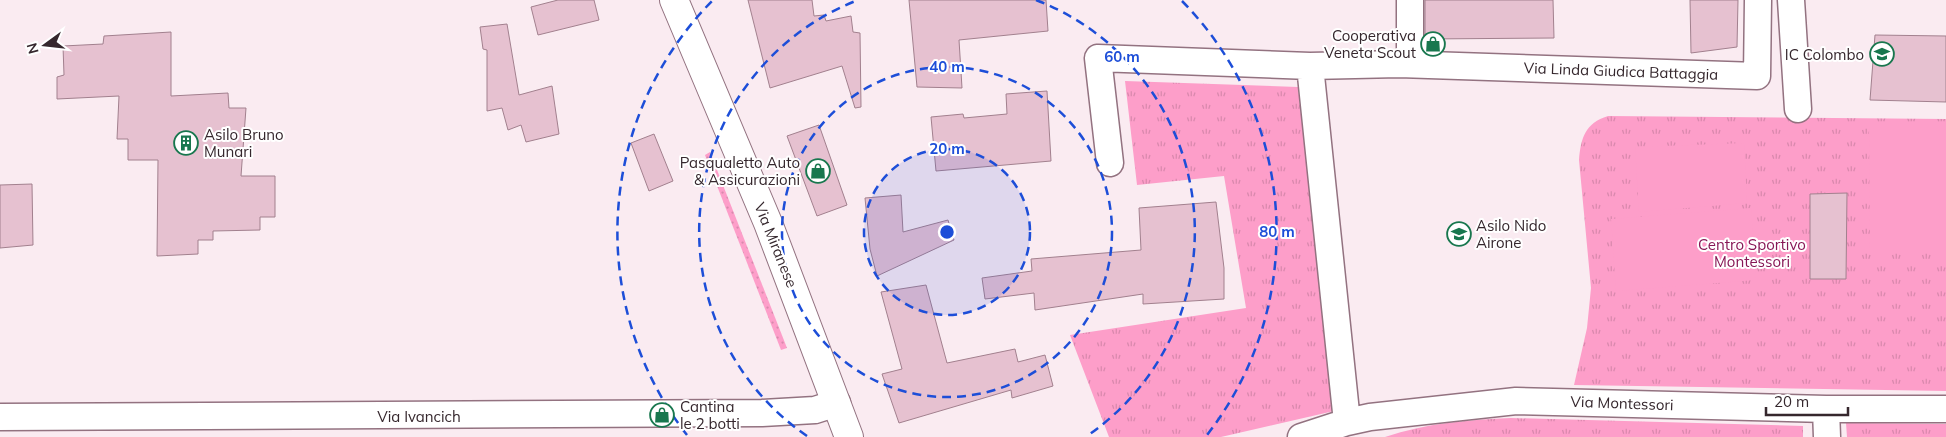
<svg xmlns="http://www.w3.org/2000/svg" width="1946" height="437" font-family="Mulish,sans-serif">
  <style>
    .grass { fill: url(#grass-dots) }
    .park { fill: url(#park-tufts) }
    .pitch { fill: #fd9ec9 }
    .building { fill: #e6c1d0; stroke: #a2808e }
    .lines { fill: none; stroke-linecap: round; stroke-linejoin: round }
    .street-casing { stroke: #937280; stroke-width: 29 }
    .secondary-casing { stroke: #937280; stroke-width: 30 }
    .street { stroke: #fff; stroke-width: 26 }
    .secondary { stroke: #fff; stroke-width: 28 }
    .ring { fill: none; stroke: #1d4ed8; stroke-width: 2.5; stroke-dasharray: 9 6 }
    .labels { text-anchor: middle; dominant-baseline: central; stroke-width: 4; stroke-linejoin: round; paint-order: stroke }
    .poi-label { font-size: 15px; fill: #35272d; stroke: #fff; text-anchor: end }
    .street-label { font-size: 15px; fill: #35272d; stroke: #fff }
    .park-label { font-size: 15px; fill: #871756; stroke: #fff }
    .centre { fill: #1d4ed8; stroke: #fff; stroke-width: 2.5 }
    .ring-label { font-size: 15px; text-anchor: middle; font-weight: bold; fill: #1d4ed8; stroke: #fff; stroke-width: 4; stroke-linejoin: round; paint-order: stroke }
  </style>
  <defs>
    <pattern id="grass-dots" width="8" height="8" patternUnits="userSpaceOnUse" patternTransform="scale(1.25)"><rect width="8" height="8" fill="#fd9ec9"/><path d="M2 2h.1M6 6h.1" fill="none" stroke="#d988ad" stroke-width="1.8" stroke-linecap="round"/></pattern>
    <pattern id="park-tufts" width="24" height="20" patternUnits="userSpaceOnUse" patternTransform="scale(1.25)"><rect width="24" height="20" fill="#fd9ec9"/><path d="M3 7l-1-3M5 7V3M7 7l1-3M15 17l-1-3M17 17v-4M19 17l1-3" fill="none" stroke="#d988ad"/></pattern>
  </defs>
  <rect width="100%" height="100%" fill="#faebf1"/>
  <!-- grass -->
  <path class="grass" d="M710,152l77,196 -6,2 -76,-195z"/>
  <!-- park -->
  <path class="park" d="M1125,81l173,6 36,324 -113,26h-112l-39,-102 176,-27 -22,-132 -87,9z
    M1608,116l338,3v272l-372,-6 13,-57 4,-40 -12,-128c2,-22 6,-37 29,-44z
    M1511,418l292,8v11h-418c41,-14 83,-17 126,-19z
    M1846,423l100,1v13h-99z"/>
  <!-- pitch -->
  <path class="pitch" d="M1869,125h77v125h-76z
    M1744,143l3,60 -108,9 -4,-65z
    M1751,208l5,72 -140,11 -5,-72z"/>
  <!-- building -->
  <path class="building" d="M558,0h36l5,20 -61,15 -7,-28z
    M748,0h64l2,16 10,-1 2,6 25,-5 2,16 7,1 1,74 -6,1 -13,-42 -72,22z
    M909,0h137l2,31 -89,9 3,48 -45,-1z
    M1425,0h128l1,38 -129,1z
    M1690,0h48l-1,47 -46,6z
    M507,24l12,71 33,-9 7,48 -33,8 -5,-17 -13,5 -6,-22 -15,3v-61l-4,-1 -3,-22z
    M171,32v64l57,-3 1,15h17l-5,68h34v41h-15v13l-47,1v9h-15v14l-41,2 1,-96h-30v-21h-11l2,-43 -62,3v-22l7,-2 -1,-29 40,-2 1,-8z
    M1875,35l71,1v66l-76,-2z
    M1047,91l4,70 -115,10 -5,-54 32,-3 1,4 43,-4 -1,-20z
    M819,125l28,80 -30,11 -30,-80z
    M654,134l19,47 -24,10 -18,-48z
    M32,184l1,61 -33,3v-63z
    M1847,193l-1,86h-36v-85z
    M901,195l2,37 45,-12 6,20 -77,36 -7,-27 -5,-51z
    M1216,202l8,66v31l-81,5v-10l-108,16 -1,-17 -49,6 -3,-21 50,-7 -1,-12 110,-9 -2,-42z
    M926,285l21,78 68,-14 3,13 27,-7 8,31 -41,12 -1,-8 -112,33 -17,-49 20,-5 -21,-77z"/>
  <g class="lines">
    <!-- street casing -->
    <g class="street-casing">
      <path id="street" d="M1410,0v64
        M1791,0l7,109
        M1310,66l89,-2 358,12 1,-76
        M1110,163l-12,-105 212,8 37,356
        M1826,409l1,28
        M0,417l762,-4 53,-3 22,-7
        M1301,437l46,-15 23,-5 146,-16 310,8h120"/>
    </g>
    <!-- secondary casing -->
    <g class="secondary-casing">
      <path id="secondary" d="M674,0l94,223 81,214"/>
    </g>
    <!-- street -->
    <use href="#street" class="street"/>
    <!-- secondary -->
    <use href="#secondary" class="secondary"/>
  </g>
  <!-- distance rings -->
  <circle cx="947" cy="232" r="83" fill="#1d4ed8" fill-opacity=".12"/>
  <g class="ring">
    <circle cx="947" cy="232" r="83"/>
    <circle cx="947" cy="232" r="165"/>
    <path d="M807 436A248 248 0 0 1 858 0M1036 0A248 248 0 0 1 1087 436"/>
    <path d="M687 435A330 330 0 0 1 712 1M1182 1A330 330 0 0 1 1207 435"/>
  </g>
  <!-- icons -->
  <defs>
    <g id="shop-ring" transform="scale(1.25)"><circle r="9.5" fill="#fff" stroke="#18774e" stroke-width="1.5"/><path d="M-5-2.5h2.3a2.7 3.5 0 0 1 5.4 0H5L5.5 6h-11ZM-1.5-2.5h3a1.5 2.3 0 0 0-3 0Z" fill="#18774e"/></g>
    <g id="school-ring" transform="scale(1.25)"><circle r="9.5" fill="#fff" stroke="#18774e" stroke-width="1.5"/><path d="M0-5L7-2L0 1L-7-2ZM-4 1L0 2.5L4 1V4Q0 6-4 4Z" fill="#18774e"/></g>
    <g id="building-ring" transform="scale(1.25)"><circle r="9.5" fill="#fff" stroke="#18774e" stroke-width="1.5"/><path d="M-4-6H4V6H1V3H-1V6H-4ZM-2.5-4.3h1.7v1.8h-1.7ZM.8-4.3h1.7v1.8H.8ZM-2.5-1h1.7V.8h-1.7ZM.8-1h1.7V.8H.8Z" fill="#18774e"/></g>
  </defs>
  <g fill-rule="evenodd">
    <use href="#shop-ring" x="1433" y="44"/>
    <use href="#school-ring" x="1882" y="54"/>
    <use href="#building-ring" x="186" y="143"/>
    <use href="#shop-ring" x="818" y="171"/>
    <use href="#school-ring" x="1459" y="234"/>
    <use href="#shop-ring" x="662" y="415"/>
  </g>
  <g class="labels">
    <!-- poi labels -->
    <g class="poi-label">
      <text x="1416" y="35">Cooperativa<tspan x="1416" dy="17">Veneta Scout</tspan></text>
      <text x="1864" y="54">IC Colombo</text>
      <text x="204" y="134" text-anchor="start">Asilo Bruno<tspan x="204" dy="17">Munari</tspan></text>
      <text x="800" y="162">Pasqualetto Auto<tspan x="800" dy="17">&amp; Assicurazioni</tspan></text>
      <text x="1476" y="225" text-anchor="start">Asilo Nido<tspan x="1476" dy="17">Airone</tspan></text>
      <text x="680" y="406" text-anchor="start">Cantina<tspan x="680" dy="17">le 2 botti</tspan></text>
    </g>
    <!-- street labels -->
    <g class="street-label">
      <text transform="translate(1621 71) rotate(2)">Via Linda Giudica Battaggia</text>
      <text transform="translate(776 245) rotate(68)">Via Miranese</text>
      <text transform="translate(1622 403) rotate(2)">Via Montessori</text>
      <text x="419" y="416">Via Ivancich</text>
    </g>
    <!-- park labels -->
    <g class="park-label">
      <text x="1752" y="244">Centro Sportivo<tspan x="1752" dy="17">Montessori</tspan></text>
    </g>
  </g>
  <circle cx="947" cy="232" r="8" class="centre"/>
  <g class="ring-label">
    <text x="1122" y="62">60 m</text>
    <text x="947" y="72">40 m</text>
    <text x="947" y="154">20 m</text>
    <text x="1277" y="237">80 m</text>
  </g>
  <!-- north arrow -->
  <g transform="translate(45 45) rotate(255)" stroke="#ffffff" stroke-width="4" paint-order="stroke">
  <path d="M0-4L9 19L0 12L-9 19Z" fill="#35272d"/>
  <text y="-8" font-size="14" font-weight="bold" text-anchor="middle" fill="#35272d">N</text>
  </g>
  <!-- scale -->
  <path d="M1766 407v8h82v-8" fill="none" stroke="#35272d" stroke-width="2.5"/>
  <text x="1774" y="407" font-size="15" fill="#35272d" stroke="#ffffff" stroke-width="4" paint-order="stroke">20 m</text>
</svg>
